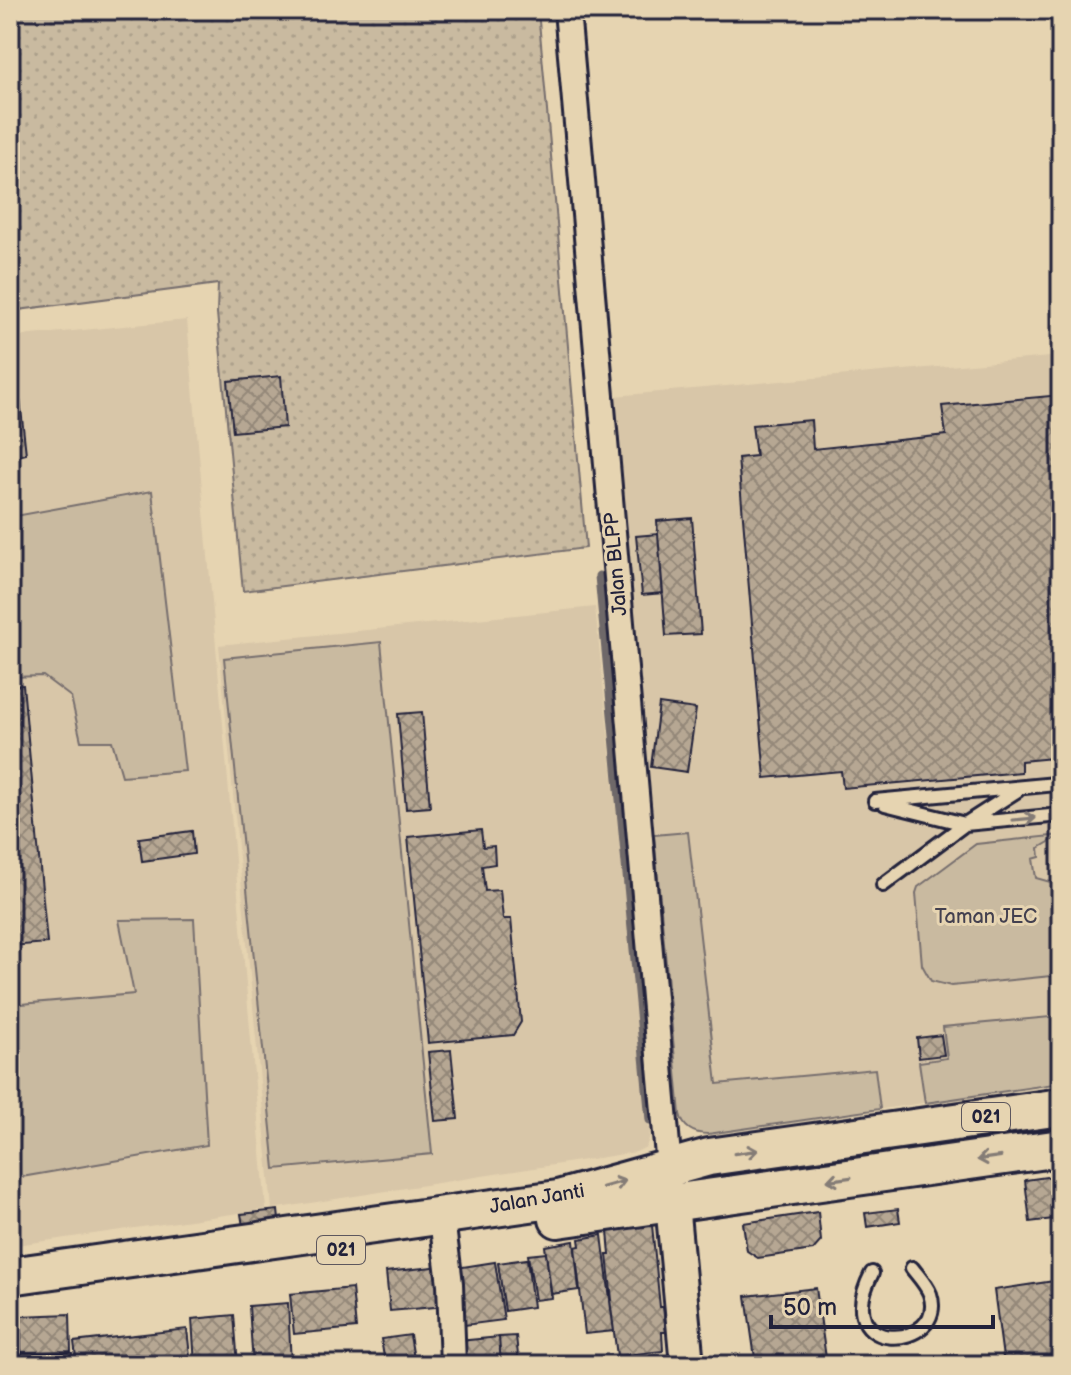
<svg xmlns="http://www.w3.org/2000/svg" width="1071" height="1375" font-family="'Balsamiq Sans',sans-serif">
  <style>
    .built { fill: #d8c6a8 }
    .grass { fill: url(#grass-dots); stroke: #766e6e; stroke-width: 2 }
    .park { fill: #c9baa0; stroke: #766e6e; stroke-width: 2 }
    .lines { fill: none; stroke-linecap: round; stroke-linejoin: round }
    .stream { stroke: #6e6769; stroke-width: 9 }
    .building { fill: url(#building-cross-hatch); stroke: #22223b; stroke-width: 2 }
    .lane-casing { stroke: #22223b; stroke-width: 18 }
    .street-casing { stroke: #22223b; stroke-width: 30 }
    .secondary-casing { stroke: #22223b; stroke-width: 38 }
    .primary-casing { stroke: #22223b; stroke-width: 42 }
    .lane { stroke: #e6d4b1; stroke-width: 12 }
    .street { stroke: #e6d4b1; stroke-width: 24 }
    .secondary { stroke: #e6d4b1; stroke-width: 32 }
    .primary { stroke: #e6d4b1; stroke-width: 36 }
    .oneway { stroke: #847b76 }
    .labels { text-anchor: middle; dominant-baseline: central; stroke-width: 6; stroke-linejoin: round; paint-order: stroke }
    .shield { fill: #e6d4b1; stroke: #5d575e; stroke-width: 2 }
    .shield-label { font-size: 18px; font-weight: bold; fill: #22223b }
    .street-label { font-size: 20px; fill: #22223b; stroke: #e6d4b1 }
    .park-label { font-size: 20px; fill: #43404f; stroke: #e6d4b1 }
  </style>
  <defs>
    <pattern id="grass-dots" width="8" height="8" patternUnits="userSpaceOnUse" patternTransform="scale(2)"><rect width="8" height="8" fill="#c9baa0"/><path d="M2 2h.1M6 6h.1" fill="none" stroke="#aca08b" stroke-width="1.8" stroke-linecap="round"/></pattern>
    <pattern id="building-cross-hatch" width="8" height="8" patternUnits="userSpaceOnUse" patternTransform="scale(2)"><rect width="8" height="8" fill="#b6a793"/><path d="M0 0l8 8M0 8l8-8" fill="none" stroke="#948879"/></pattern>
  </defs>
  <rect width="100%" height="100%" fill="#e6d4b1"/>
  <filter id="ink" filterUnits="userSpaceOnUse"><feTurbulence type="fractalNoise" baseFrequency=".0125" numOctaves="2"/><feDisplacementMap in="SourceGraphic" scale="16" xChannelSelector="R" yChannelSelector="G"/><feConvolveMatrix kernelMatrix="1 2 1 2 8 2 1 2 1" color-interpolation-filters="sRGB"/></filter>
  <g filter="url(#ink)">
    <!-- built -->
    <path class="built" d="M187,320l79,889 -256,37v-909z
      M1061,356v727l-353,51 -16,-3 -8,-6 -4,-11 -65,-718z
      M595,607l55,529 -4,11 -10,5 -364,57 -53,-564z"/>
    <!-- grass -->
    <path class="grass" d="M10,10h528l48,538 -343,43 -26,-278 1,-29 -208,27z"/>
    <!-- park -->
    <path class="park" d="M152,491l33,280 -63,5 -10,-35h-31l-10,-44 -28,-21 -33,1v-160z
      M381,642l51,512 -157,15 -51,-511z
      M688,832l29,252 158,-15 5,40 -172,25c-14,0 -25,-6 -28,-20l-26,-279z
      M1061,835l-22,13 1,9 -7,2 3,19 25,7v90l-110,11 -20,-5 -9,-16 -6,-72 2,-6 58,-43z
      M194,919l13,226 -197,34v-174l124,-11 -15,-74z
      M1061,1016v67l-136,20 -6,-41 28,-4 -4,-31z"/>
    <g class="lines">
      <!-- stream -->
      <path class="stream" d="M599,576l51,544"/>
    </g>
    <!-- building -->
    <path class="building" d="M10,354h5l11,100 -16,4z
      M281,376l4,51 -52,5 -5,-51z
      M1061,395v410l-3,1 -5,-48 -32,3v11l-178,16 -2,-17 -76,7 -27,-320 18,-2 -4,-31 59,-5 2,29 133,-14 -4,-29z
      M692,518l9,116 -35,2 -9,-115z
      M658,534l5,59 -21,2 -6,-59z
      M23,685l24,258 -37,3v-260z
      M659,704l37,5 -9,63 -36,-5z
      M422,712l8,95 -24,2 -8,-95z
      M481,830l2,17 11,-1 1,18 -13,2 3,25 15,-1 3,29h8l10,103 -8,13 -85,8 -20,-206z
      M192,831l2,23 -52,7 -3,-23z
      M941,1035l3,20 -25,3 -2,-20z
      M451,1050l7,69 -23,2 -7,-69z
      M1061,1175v43l-31,4 -5,-42z
      M898,1209l2,13 -33,5 -2,-14z
      M278,1210l1,10 -36,6 -2,-12z
      M818,1212l3,29 -8,9 -55,8 -11,-7 -4,-28z
      M652,1225l8,82h3l3,25h-4l1,19 -46,5 -7,-55 2,-1 -5,-45h3l-2,-24z
      M602,1235l12,96 -29,3 -10,-87 5,-1 -1,-7z
      M574,1241l5,49 -28,4 -6,-48z
      M546,1253l6,45 -17,2 -7,-45z
      M527,1259l6,48 -28,4 -7,-48z
      M495,1262l9,58 -39,5 -9,-57z
      M442,1266l4,40 -56,5 -4,-39z
      M1061,1280v85h-57l-10,-75z
      M352,1288l4,40 -62,6 -4,-40z
      M816,1288l11,77h-71l-10,-69z
      M288,1303l3,62h-38l-4,-59z
      M70,1314l1,37 -50,1 -1,-36z
      M234,1315l4,50h-43l-3,-46z
      M187,1329l4,36h-114l-3,-23z
      M410,1335l4,24 -29,4 -4,-24z
      M516,1336l3,29h-18l-2,-28z
      M499,1337l2,28h-40l-2,-24z
      M10,1343h7v22h-7z
      M22,1353h50v12h-50z"/>
    <g class="lines">
      <!-- lane casing -->
      <g class="lane-casing">
        <path id="lane" d="M875,801l181,-17
          M885,804l80,20 53,-34
          M883,885l82,-61 96,-9
          M872,1273c-45,86 77,77 58,21 -4,-10 -12,-18 -18,-26"/>
      </g>
      <!-- street casing -->
      <g class="street-casing">
        <path id="street" d="M567,10l102,1158
          M444,1235l6,49 3,81"/>
      </g>
      <!-- secondary casing -->
      <g class="secondary-casing">
        <path id="secondary" d="M672,1203l15,162"/>
      </g>
      <!-- primary casing -->
      <g class="primary-casing">
        <path id="primary" d="M558,1219l503,-71
          M10,1276l548,-77 151,-42 352,-50"/>
      </g>
      <!-- lane -->
      <use href="#lane" class="lane"/>
      <!-- street -->
      <use href="#street" class="street"/>
      <!-- secondary -->
      <use href="#secondary" class="secondary"/>
      <!-- primary -->
      <use href="#primary" class="primary"/>
    </g>
    <!-- one-way arrows -->
    <defs><path id="oneway-shaft" d="M-6 0H5M1.5-3L5.5 0L1.5 3" fill="none" stroke-width="1.6" stroke-linecap="round" stroke-linejoin="round" transform="scale(2)"/></defs>
    <g class="oneway">
      <use href="#oneway-shaft" transform="translate(1024 819) rotate(-5)"/>
      <use href="#oneway-shaft" transform="translate(746 1152) rotate(-8)"/>
      <use href="#oneway-shaft" transform="translate(989 1158) rotate(172)"/>
      <use href="#oneway-shaft" transform="translate(839 1179) rotate(172)"/>
      <use href="#oneway-shaft" transform="translate(614 1184) rotate(-16)"/>
    </g>
  </g>
  <g class="labels">
    <!-- shield labels -->
    <g class="shield">
      <rect x="962" y="1103" width="48" height="28" rx="6"/>
      <rect x="317" y="1236" width="48" height="28" rx="6"/>
    </g>
    <g class="shield-label">
      <text x="986" y="1117">021</text>
      <text x="341" y="1250">021</text>
    </g>
    <!-- street labels -->
    <g class="street-label">
      <text transform="translate(616 564) rotate(-95)">Jalan BLPP</text>
      <text transform="translate(537 1199) rotate(-10)">Jalan Janti</text>
    </g>
    <!-- park labels -->
    <g class="park-label">
      <text x="986" y="917">Taman JEC</text>
    </g>
  </g>
  <!-- margin -->
  <rect width="1071" height="1375" fill="none" stroke="#e6d4b1" stroke-width="40"/>
  <rect x="20" y="20" width="1031" height="1335" fill="none" stroke="#22223b" stroke-width="3" filter="url(#ink)"/>
  <!-- scale -->
  <path d="M771 1315v12h222v-12" fill="none" stroke="#22223b" stroke-width="4"/>
  <text x="783" y="1315" font-size="24" fill="#22223b" stroke="#e6d4b1" stroke-width="6" paint-order="stroke">50 m</text>
</svg>
